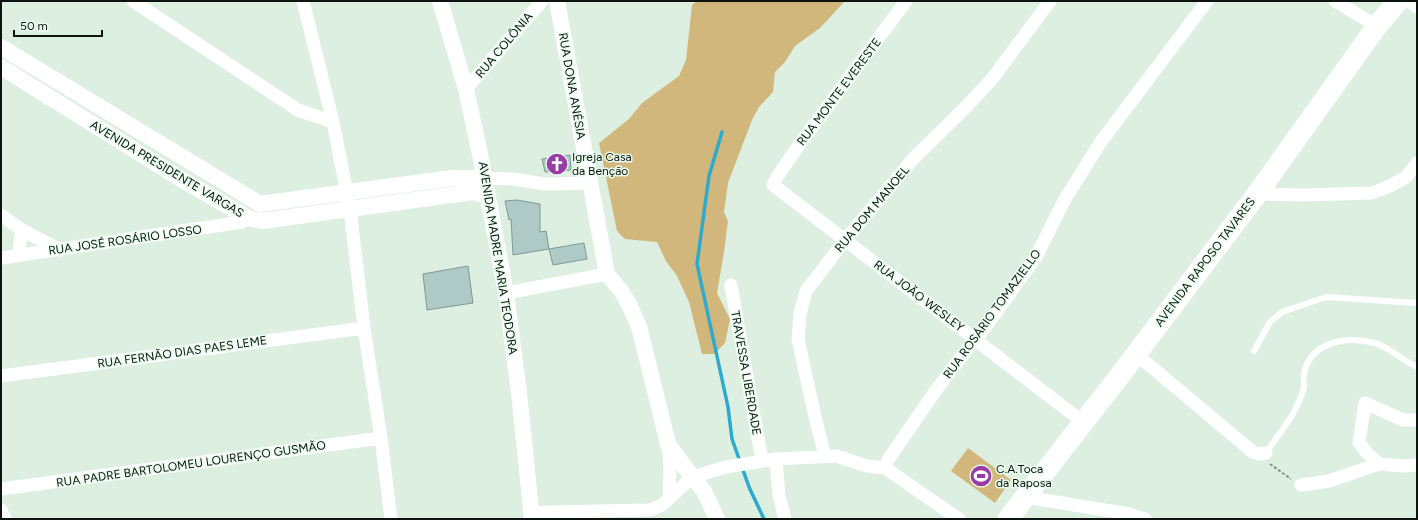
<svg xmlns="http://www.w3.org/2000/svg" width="1418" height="520" viewBox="0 0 1418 520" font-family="Figtree,sans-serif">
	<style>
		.green { fill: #d2b77c }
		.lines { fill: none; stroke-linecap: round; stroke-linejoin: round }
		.stream { stroke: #2daacd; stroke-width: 3.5 }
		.building { fill: #afc9c6; stroke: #809996 }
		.path { stroke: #839187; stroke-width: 2; stroke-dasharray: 3 2; stroke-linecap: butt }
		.service { stroke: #fff; stroke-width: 6 }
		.minor { stroke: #fff; stroke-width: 13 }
		.tertiary { stroke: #fff; stroke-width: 16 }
		.primary { stroke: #fff; stroke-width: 21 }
		.labels { text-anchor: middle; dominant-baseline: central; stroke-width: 3; stroke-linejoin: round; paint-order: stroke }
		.street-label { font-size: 12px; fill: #0d140f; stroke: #e9fdee }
		.poi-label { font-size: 12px; fill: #0d140f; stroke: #e9fdee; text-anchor: start }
	</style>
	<rect width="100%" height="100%" fill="#dcefe1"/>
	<!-- green -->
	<path class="green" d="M697,1H845L820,28L795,46L785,62L775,72L773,92L759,107L752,120L728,183L724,212L728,221L724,252L717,293L730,319L725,343L714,354H702L689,302L677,276L666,261L657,242L625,239L617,231L599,143L629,119L642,103L679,76L686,60L692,5Z
		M968,448L1011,480L995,503L951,471Z"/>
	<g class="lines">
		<!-- stream -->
		<path class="stream" d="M722,132L709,176L697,264L728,407L732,439L749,487L764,519"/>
	</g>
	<!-- building -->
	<path class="building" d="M570,155L571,170L545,172L542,159Z
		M517,200L540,204V232L546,231L549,249L513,255L511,219L509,220L505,201Z
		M584,243L587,259L553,265L549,249Z
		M468,266L473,303L427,310L423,274Z"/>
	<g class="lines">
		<!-- path -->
		<path class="path" d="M1270,464L1291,479"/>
		<!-- service -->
		<path class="service" d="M1254,351L1270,322L1282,312L1326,297L1417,303
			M1266,453C1275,439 1287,425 1295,410C1298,403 1303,394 1304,387C1304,381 1303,374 1305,369C1315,340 1349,336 1375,343C1387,346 1403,361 1417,367"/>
		<!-- minor -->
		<path class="minor" d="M133,1L298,110L333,122
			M303,1L333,122L350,209L364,328L381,438L391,519
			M906,1L799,145L777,177L773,185L1083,422
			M1335,1L1377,26
			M1409,1L1417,7
			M466,89L542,1
			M485,178L513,179L545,184L590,183
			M1257,194L1303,195L1372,193L1390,186L1406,177L1417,163
			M1,215L22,230L60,250
			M18,256L22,230
			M1,258L242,222L248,218
			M731,285L762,461
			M506,293L607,274
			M1136,354L1253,452L1260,454L1266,453
			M1,376L364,328
			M668,444L670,467L669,497
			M825,456L816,421L798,339L800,314L806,291L845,240L914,158L965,108L992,79L1050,1
			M776,459L779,495L785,519
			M1379,464L1366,452L1359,442L1365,403L1403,420H1417
			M885,468L888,460L936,390L975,339L979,336L1036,257L1065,199L1100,143L1207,1
			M1301,485L1329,481L1379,464L1403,466L1417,465
			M1,489L381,438
			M1025,497L1129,514L1145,519
			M1,510L5,519
			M532,514L546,512L650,510L662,505L692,477L726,467L776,459L836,456L867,466L885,468L959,519"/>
		<!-- tertiary -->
		<path class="tertiary" d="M440,1L466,89L480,154L506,293L519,393L532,519
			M557,1L607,274L622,292L631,308L640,330L668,444L692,477L704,491L717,519
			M1,47L260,204L452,178H485
			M1,67L181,179L248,218L262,221L473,192L488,196"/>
		<!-- primary -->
		<path class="primary" d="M1008,519L1121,374L1257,194L1377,26L1398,1"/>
	</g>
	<!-- icons -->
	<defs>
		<g id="church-disc" transform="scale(1.15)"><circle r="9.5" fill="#9a3ca5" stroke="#e9fdee"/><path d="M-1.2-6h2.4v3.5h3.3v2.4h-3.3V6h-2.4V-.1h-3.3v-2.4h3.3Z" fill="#fff"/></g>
		<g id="stadium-disc" transform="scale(1.15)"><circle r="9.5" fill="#9a3ca5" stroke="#e9fdee"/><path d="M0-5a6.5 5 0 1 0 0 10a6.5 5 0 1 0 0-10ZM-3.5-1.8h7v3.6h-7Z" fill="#fff"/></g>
	</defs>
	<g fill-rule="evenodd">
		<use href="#church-disc" x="557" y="164"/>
		<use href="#stadium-disc" x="981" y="476"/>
	</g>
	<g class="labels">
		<!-- street labels -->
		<g class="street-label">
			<text transform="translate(504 45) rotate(-50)">RUA COLÔNIA</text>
			<text transform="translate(572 86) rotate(80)">RUA DONA ANÉSIA</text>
			<text transform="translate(839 92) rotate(-53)">RUA MONTE EVERESTE</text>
			<text transform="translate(167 169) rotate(31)">AVENIDA PRESIDENTE VARGAS</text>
			<text transform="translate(872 209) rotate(-50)">RUA DOM MANOEL</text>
			<text transform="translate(125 240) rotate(-8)">RUA JOSÉ ROSÁRIO LOSSO</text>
			<text transform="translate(498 258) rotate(81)">AVENIDA MADRE MARIA TEODORA</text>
			<text transform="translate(1205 262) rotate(-53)">AVENIDA RAPOSO TAVARES</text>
			<text transform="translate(919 296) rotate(37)">RUA JOÃO WESLEY</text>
			<text transform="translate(992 314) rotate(-54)">RUA ROSÁRIO TOMAZIELLO</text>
			<text transform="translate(182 352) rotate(-8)">RUA FERNÃO DIAS PAES LEME</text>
			<text transform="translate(746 373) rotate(80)">TRAVESSA LIBERDADE</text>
			<text transform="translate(191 464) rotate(-8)">RUA PADRE BARTOLOMEU LOURENÇO GUSMÃO</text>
		</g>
		<!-- poi labels -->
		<g class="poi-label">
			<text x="572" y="157">Igreja Casa<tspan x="572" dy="14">da Benção</tspan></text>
			<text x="996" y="469">C.A.Toca<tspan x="996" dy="14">da Raposa</tspan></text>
		</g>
	</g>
	<!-- border -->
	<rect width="1418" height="520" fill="none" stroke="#0d140f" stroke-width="4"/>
	<!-- scale -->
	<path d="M14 30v6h88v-6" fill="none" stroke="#0d140f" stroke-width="2"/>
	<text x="20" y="30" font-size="12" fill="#0d140f" stroke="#e9fdee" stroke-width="3" paint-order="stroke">50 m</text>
</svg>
